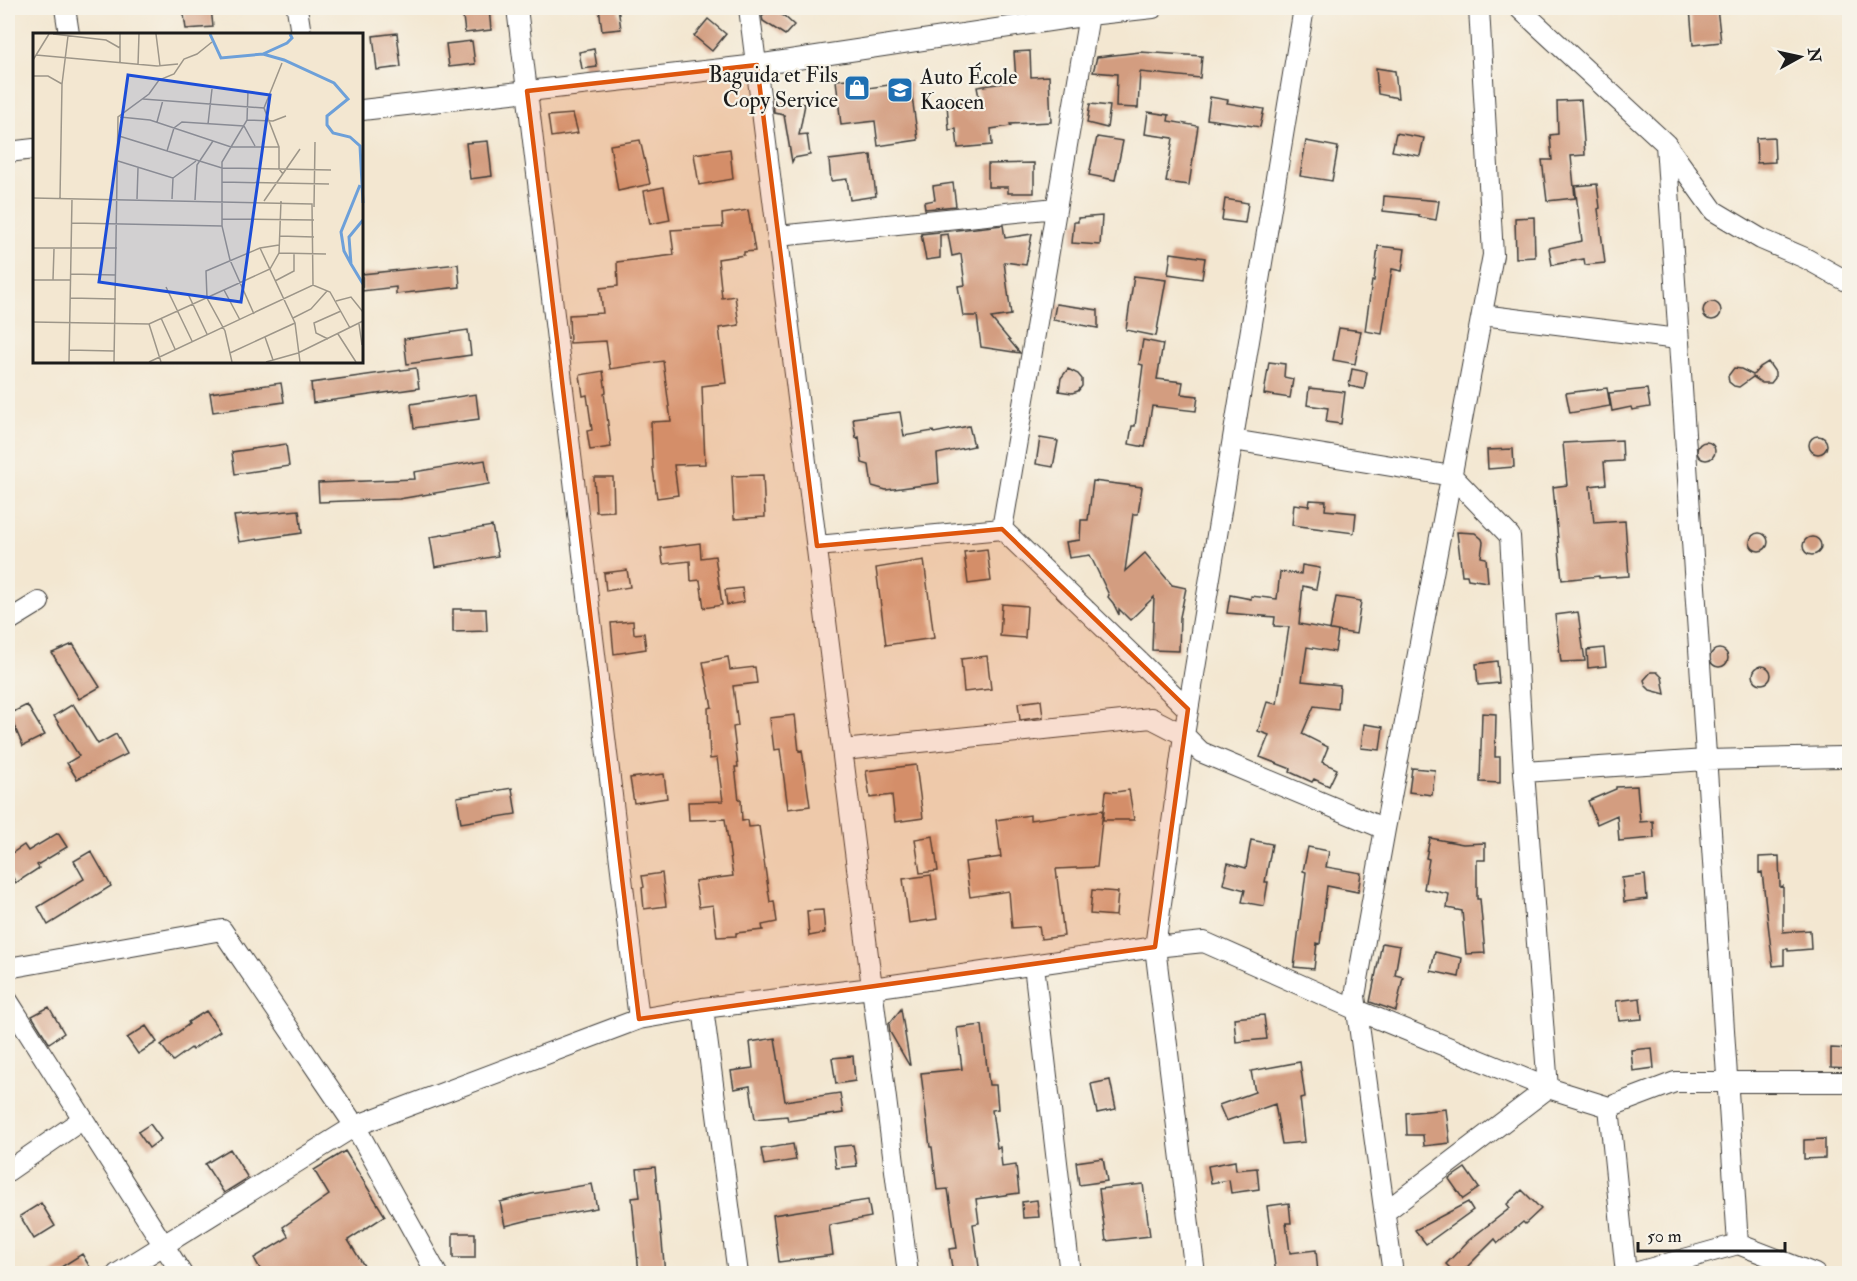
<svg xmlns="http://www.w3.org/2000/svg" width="1857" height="1281" viewBox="0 0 1857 1281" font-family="'IM FELL Double Pica',serif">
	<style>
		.building { fill: #d39d80 }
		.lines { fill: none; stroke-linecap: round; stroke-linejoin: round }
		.minor-casing { stroke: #3c3a37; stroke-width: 22 }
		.minor { stroke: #fff; stroke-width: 20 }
		.marked { fill: #de560d; fill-opacity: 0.2; stroke: #de560d; stroke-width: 4.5; stroke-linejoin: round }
		.labels { text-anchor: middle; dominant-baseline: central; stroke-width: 4.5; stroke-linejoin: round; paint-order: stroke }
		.poi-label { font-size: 22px; fill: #1c1c1c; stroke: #f7f3e8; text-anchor: end }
		.inset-river { fill: none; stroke: #6da0d9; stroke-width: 3 }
		.inset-road { fill: none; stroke: #9d9689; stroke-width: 1.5 }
		.view { fill: #1d4ed8; fill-opacity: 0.15; stroke: #1d4ed8; stroke-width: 3 }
		.inset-edge { fill: none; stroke: #1c1c1c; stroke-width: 3 }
	</style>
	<rect width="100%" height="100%" fill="#f7f3e8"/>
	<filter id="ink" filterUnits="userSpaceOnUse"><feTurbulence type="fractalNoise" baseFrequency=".0167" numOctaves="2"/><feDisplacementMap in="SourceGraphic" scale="12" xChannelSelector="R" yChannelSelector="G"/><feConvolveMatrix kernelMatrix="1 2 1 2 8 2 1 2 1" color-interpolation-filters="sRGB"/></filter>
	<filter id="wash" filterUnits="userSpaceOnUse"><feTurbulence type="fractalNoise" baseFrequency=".008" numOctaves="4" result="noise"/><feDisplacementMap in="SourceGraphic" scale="24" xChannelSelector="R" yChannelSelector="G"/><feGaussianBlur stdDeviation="1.35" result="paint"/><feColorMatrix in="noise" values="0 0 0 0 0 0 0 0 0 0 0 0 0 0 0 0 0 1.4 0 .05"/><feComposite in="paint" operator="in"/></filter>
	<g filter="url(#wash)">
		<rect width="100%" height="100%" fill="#f3e7d1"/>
		<g id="blocks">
			<!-- building -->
			<path class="building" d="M183,8H211L213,27L186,29Z
				M462,8H489L491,30L465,33Z
				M599,8H618L621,29L602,31Z
				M768,8L784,16L794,25L785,35L763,21L762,17Z
				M1690,8H1717L1721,42L1693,45Z
				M708,19L726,34L712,51L694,36Z
				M397,33L401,67L377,70L373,36Z
				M472,41L475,64L449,67L446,44Z
				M594,49L597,67L582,69L579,52Z
				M1030,51L1031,77L1049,76L1051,122L1010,124L1011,126L991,129L992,145L958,148L956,129L949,130L947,104L980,102L977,87L1016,81L1014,52Z
				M1140,52L1202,56L1200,78L1140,72L1138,108L1116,107L1117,74L1093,72L1097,57Z
				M1376,68L1395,71L1398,98L1378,94Z
				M860,78L861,89L910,82L918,140L878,146L875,121L841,125L836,80Z
				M773,97L805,104L799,135L807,134L810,155L794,158L792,162L784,115L774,113Z
				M1210,97L1228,100L1227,103L1264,109L1260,127L1207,119Z
				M1581,100L1585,155L1571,156L1575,198L1547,201L1542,160H1552L1550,135L1558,134L1557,101Z
				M1090,104L1110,106L1107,128L1087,123Z
				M1148,112L1169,115L1168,121L1198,126L1189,185L1166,182L1173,138L1145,134Z
				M573,114L578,133L551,137L548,116Z
				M1396,133L1424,138L1420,156L1392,151Z
				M1097,137L1123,141L1115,180L1089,175Z
				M1774,137L1775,162L1757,163L1756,138Z
				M640,140L650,184L618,191L610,145Z
				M488,141L492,176L470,179L466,143Z
				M1306,141L1338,147L1332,181L1300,176Z
				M730,149L733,179L699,185L694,154Z
				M871,155L876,196L850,200L847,179L831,181L829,160Z
				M1034,163V193H1008V187H988V164Z
				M953,183L956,206L925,209L924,202L935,200L933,186Z
				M1597,184L1600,208L1598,209L1605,263L1585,265L1584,259L1552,265L1549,248L1582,241L1575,186Z
				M664,187L670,220L650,224L644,191Z
				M1384,196L1439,201L1436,220L1419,217V215L1383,211Z
				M1225,199L1248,203L1245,223L1222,220Z
				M748,210L755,251L744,252V255L718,259L722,298L735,296L739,325L719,328L726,383L702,386L705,464L674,465L678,495L657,498L653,469L651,422L671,421L663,361L610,369L606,341L570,343L569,315L603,313L600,288L618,286L617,262L674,255L671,230L723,227L722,214Z
				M1102,216L1100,245L1072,243L1074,222H1078V218Z
				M1534,217L1535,257L1516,258L1515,218Z
				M1003,225L1005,238L1032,234L1026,265L1004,262L1011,315L991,318L1020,353L981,347L977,316H963L958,286L965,285L961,254L952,256L948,234L940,235V258L926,260L921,234Z
				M1378,246L1405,249L1402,271L1392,269L1382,334L1365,331L1372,281H1374Z
				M1171,253L1205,258L1202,279L1168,274Z
				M458,264L460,287L396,294V287L362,291V274Z
				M1134,276L1166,280L1156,336L1126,330Z
				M1703 311a9 9 0 1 1 18 0a9 9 0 1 1-18 0Z
				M1056,304L1098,310V328L1053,320Z
				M1339,328L1361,331L1355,364L1333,360Z
				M468,330L471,355L407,364L404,339Z
				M1143,340L1163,344L1157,379L1183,382L1181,394L1198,396L1196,411L1152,406L1145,447L1129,444L1132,426H1135L1143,365L1139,364Z
				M1269,362L1285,364L1284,377L1293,379L1290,398L1264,394Z
				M1768,362L1775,372V378L1771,383H1762L1753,377L1739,387L1734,386L1729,382L1728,376L1734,368L1741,369L1753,375L1760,367Z
				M416,368L419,388L313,403L311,383Z
				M1068,369L1078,374L1082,379V386L1078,391L1072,393L1059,391L1061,378Z
				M1352,369L1367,372L1364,389L1349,386Z
				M603,371L606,392L604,393L611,447L590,450L587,431L592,430L587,395L583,396L580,375Z
				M281,383L284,402L213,412L210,393Z
				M1309,388L1345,392L1341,424L1326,422L1328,408L1307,405Z
				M1607,388L1610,406L1570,413L1566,393Z
				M1647,389L1650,407L1632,410L1631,407L1612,411L1609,393Z
				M476,394L479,419L414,428L411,404Z
				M900,412L904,436L933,431L934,433L969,426L974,446L937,454L939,483L886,490L872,486L869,465L862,463L859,437L856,438L853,418Z
				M1809 445a9 9 0 1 1 18 0a9 9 0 1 1-18 0Z
				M1040,438L1058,441L1053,467L1036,464Z
				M1622,440L1623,461L1604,462L1606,484L1590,486L1594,523L1625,521L1629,576L1599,578V576L1562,580L1553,487L1567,485L1563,443Z
				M1697 451a9 9 0 1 1 18 0a9 9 0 1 1-18 0Z
				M286,444L289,466L235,474L232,452Z
				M1513,449L1514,467L1488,469L1487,450Z
				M485,460L489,484L399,499L319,502L318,483L415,479L414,472Z
				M763,475L765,517L734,519L732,476Z
				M594,477H613L614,511L596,512Z
				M1093,481L1142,487L1138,514H1133L1125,571L1145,553L1172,585L1186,588L1180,617L1179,651L1152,650L1154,597L1130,620L1119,609V615L1113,603L1108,597L1109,595L1090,555L1069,558L1066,542L1080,540L1081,520H1088Z
				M1310,500L1326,501L1325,510L1356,513L1354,533L1292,525L1294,504L1309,506Z
				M299,510L302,533L239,542L234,516Z
				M492,526L498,556L435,567L430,537Z
				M1457,532L1475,533L1482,539L1483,542L1481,557L1486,558L1488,582L1468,579L1467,575H1462Z
				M1750 542a9 9 0 1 1 18 0a9 9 0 1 1-18 0Z
				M1803 546a9 9 0 1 1 18 0a9 9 0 1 1-18 0Z
				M700,543L701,558L715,556L722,605L704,608L700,580L691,581L690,561L663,564L661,548Z
				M987,549L991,581L968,584L964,552Z
				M924,560L934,638L886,645L876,568Z
				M1302,565L1320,568L1316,589L1303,586L1299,624L1338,631L1335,652L1307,647L1302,681L1340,685L1338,709L1314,706L1302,734L1328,747L1322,762L1337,769L1329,786L1314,779L1312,782L1290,772L1291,769L1260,757L1269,735L1258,731L1267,702L1277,704L1289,627L1274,626L1275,617L1227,613L1230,595L1251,599V596L1277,599L1280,572L1301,574Z
				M627,570L630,587L606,591L604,573Z
				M742,588L744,602L727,605L725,590Z
				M1336,597L1361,601L1356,634L1330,630Z
				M1002,604L1027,606L1025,638L1000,636Z
				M453,609H486L487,631L453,632Z
				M1578,612L1585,661L1561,662L1555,615Z
				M633,621L634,634L644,633L646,649L614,654L611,623Z
				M73,644L100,687L79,699L52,653Z
				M1604,648L1606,666L1588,668L1587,650Z
				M1710 658a9 9 0 1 1 18 0a9 9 0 1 1-18 0Z
				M987,656L991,689L964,692L961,659Z
				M728,657L730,670L755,667L757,683L733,686L738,726L733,727L738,767H735L739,800H741L742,821L748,820L749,827L759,826L770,902L774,901L777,922L762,925L763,930L736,933V936L717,937L713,905L699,907L695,881L733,876L725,819L689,820L688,802L723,801L717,758L710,759L708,708L712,707L703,662Z
				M1497,661L1499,683L1478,685L1476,664Z
				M1753 675a9 9 0 1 1 18 0a9 9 0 1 1-18 0Z
				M1651,672H1657L1662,677L1665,694L1650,690L1646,686L1644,680Z
				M1041,700L1043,717L1020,720L1018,703Z
				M73,704L98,744L116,734L127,754L77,779L67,763L79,756L54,716Z
				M27,705L45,735L23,746L9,714Z
				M1482,713L1496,714L1495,757H1500V783L1480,782Z
				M795,715L799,751L802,750L810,806L788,809L780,749L774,750L770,718Z
				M1364,724L1383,727L1380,750L1361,748Z
				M916,765L923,818L895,822L892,795L870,798L866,771Z
				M1412,768L1435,770L1432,795L1409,792Z
				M664,774L667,798L634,803L630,778Z
				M1637,786L1640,822L1653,821L1654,838L1619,841L1617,815L1597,824L1588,801L1616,789V787Z
				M512,788L516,814L461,823L457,797Z
				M1129,790L1134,820H1103L1106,791L1116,792Z
				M1103,810L1097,867L1056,869L1064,936L1041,939L1039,926L1012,928L1009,891L970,897L965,862L1001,857L996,820L1030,815V820Z
				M58,833L67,847L37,865L39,868L16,883L8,869V856L24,845L28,851Z
				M933,836L938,871L920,873L915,839Z
				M1430,838L1463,844L1485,843V860H1477V899H1480L1485,953L1466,954L1462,911L1447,908L1449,894L1424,889L1429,859L1426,858Z
				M1251,840L1272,844L1265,882H1268L1264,906L1242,902L1245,890L1223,884L1228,863L1246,868Z
				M1308,847L1329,851L1326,867L1361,873L1358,892L1327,886L1320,944L1317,943L1314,969L1294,967L1306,872L1303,871Z
				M91,851L111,886L48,925L38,907L84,879L74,861Z
				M1779,856L1780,887L1783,886V932L1810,930L1811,949L1788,951V949H1784V965L1773,966L1762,872L1759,873V857Z
				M662,873L666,906L644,909L642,888L644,887L642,876Z
				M931,875L937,919L909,923L903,879Z
				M1645,875L1647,899L1624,902L1622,878Z
				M1092,890L1118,892L1116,916L1090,914Z
				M823,910L825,933L809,936L807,911Z
				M1382,943L1400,946L1395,975L1403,977L1396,1011L1370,1002Z
				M1435,952L1462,958L1459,977L1431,971Z
				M1640,998L1642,1019L1619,1021L1616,1001Z
				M49,1007L64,1033L49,1043L32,1016Z
				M901,1009L910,1065H909L890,1032L889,1024Z
				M206,1011L220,1031L192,1050L191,1048L173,1061L161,1045L189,1024L188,1022Z
				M1264,1015L1267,1039L1236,1042L1234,1018Z
				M982,1025L989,1085H996L998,1109L992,1110L997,1148L1000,1147L1002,1167L1016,1165L1019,1193L976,1199L979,1223L973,1224L980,1274H953L949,1249L957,1248L948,1189L937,1190L932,1147H930L921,1073L962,1069L957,1028Z
				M146,1026L157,1042L138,1054L127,1038Z
				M775,1038L785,1101L840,1093L843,1113L788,1121L787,1116L755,1119L750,1086L734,1089L731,1071L753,1068L750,1042Z
				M1652,1048L1654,1068L1633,1071L1631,1050Z
				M1831,1048L1850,1049V1068L1831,1067Z
				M853,1056L855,1081L836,1084L832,1058Z
				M1300,1062L1305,1097L1300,1098L1305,1142L1282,1144L1275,1104L1226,1121L1219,1105L1255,1092L1251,1071Z
				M1110,1080L1116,1109L1097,1113L1091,1084Z
				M1446,1109L1450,1143L1424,1146L1423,1135H1407L1406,1113Z
				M150,1124L161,1139L149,1148L138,1132Z
				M1825,1139V1158L1804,1159V1140Z
				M793,1144L796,1160L764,1165L761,1149Z
				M853,1145L857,1166L836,1168L833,1147Z
				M230,1149L248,1178L224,1193L205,1164Z
				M345,1151L385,1216L348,1240L369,1274H263L254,1258L287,1238L288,1236L283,1227L329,1195L314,1170Z
				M1103,1158L1107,1181L1079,1185L1076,1162Z
				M1235,1161L1236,1170L1257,1168L1259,1189L1231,1193L1229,1180L1211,1183L1208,1166Z
				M655,1167L665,1274H639L632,1198L640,1197L637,1169Z
				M1465,1168L1479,1188L1463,1199L1449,1179Z
				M592,1184L597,1208L529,1220L505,1226L500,1202L531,1194Z
				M1143,1184L1150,1236L1106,1241L1099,1189Z
				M1522,1190L1541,1209L1525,1224L1523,1222L1498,1243L1495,1239L1460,1274H1456L1446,1264L1469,1240L1510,1208L1507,1204Z
				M868,1200L871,1217L829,1225L833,1255L779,1262L773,1215Z
				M1037,1200L1039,1217L1023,1218L1022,1202Z
				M1468,1202L1473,1210L1426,1244L1415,1230Z
				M41,1203L55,1226L34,1239L20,1216Z
				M1289,1203L1291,1223H1286L1290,1253L1316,1250L1318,1274H1276L1267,1206Z
				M453,1233H475V1258H453Z
				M82,1254L94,1274H50Z"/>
		</g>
	</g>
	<g filter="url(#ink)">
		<use href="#blocks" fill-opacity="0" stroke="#3c3a37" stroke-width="1.5"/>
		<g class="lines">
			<!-- minor casing -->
			<g class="minor-casing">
				<path id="minor" d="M65,8L69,34
					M297,8L301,34
					M517,8L639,1019
					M749,8L908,1274
					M1519,8L1666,144L1714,211L1761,239L1805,258L1850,283
					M362,110L757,65L1089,15L1153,8
					M8,152L34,149
					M778,236L1056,208
					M1482,315L1678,339
					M1233,440L1452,476L1510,536L1524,772L1548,1088L1385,1212
					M1002,529L1188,709
					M817,546L1002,529L1089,15
					M8,621L39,602
					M843,750L1151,718L1184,735L1201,752L1385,829
					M1524,772L1706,760L1842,757
					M1034,965L1070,1274
					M8,968L222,930L355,1126L437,1274
					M8,1001L182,1274
					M703,1008L738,1274
					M1609,1107L1675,1082H1850
					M8,1171L83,1119
					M1738,1244L1815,1274
					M117,1274L355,1126L639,1019L703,1008L872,988L1155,947L1204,942L1357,1010L1548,1088L1609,1107L1626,1274
					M1195,1274L1155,947L1184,735L1304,8
					M1393,1274L1355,996L1385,829L1493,255L1479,8
					M1631,1274L1738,1244L1666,144"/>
			</g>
			<!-- minor -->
			<use href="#minor" class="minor"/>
		</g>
	</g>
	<!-- marked area -->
	<path class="marked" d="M757,65L817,546L1002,529L1188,709L1155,947L639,1019L527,91Z"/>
	<!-- icons -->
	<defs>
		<g id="shop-square" transform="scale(1.35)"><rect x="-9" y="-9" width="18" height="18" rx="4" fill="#1f6fb2" stroke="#f7f3e8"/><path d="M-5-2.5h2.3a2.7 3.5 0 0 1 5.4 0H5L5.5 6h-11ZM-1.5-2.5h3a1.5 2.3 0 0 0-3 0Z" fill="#fff"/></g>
		<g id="school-square" transform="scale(1.35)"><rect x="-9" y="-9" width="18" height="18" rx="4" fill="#1f6fb2" stroke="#f7f3e8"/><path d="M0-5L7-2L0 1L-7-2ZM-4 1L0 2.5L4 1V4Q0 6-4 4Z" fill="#fff"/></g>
	</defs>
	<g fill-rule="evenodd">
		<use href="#shop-square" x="857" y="88"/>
		<use href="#school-square" x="900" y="90"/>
	</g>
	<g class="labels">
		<!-- poi labels -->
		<g class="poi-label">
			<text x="838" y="75">Baguida et Fils<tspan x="838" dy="25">Copy Service</tspan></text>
			<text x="920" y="77" text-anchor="start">Auto École<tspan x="920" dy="25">Kaocen</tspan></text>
		</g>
	</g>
	<!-- overview -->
	<g transform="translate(33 33)">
		<rect width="330" height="330" fill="#f3e7d1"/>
		<path class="inset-river" d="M177,1L188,25L230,21L251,27L301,50L315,66L294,83V92L300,100L317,104L327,113L330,170M230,21L254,10L259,5L257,1M330,187L316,204L318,231L330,251M318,231L311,218L308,199L327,152"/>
		<path class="inset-road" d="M20,1L73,7L87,15M87,1V30M123,1L127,33M3,22L124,33L145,31M0,27L16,1M105,32L106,1M0,43H15L29,51L27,165M29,51L35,3M110,66L231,75L246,114V136L250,141M231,75L249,30M87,84L117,87L198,114H246M214,87L215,58M124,89L130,67M175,91L179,56M86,103L189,135L298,137M134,118L141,95L149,89L211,93L222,113M85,128L140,145L139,166M140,145L163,128M189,149L296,151M0,165L279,171L280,252M104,166L105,135M162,167L164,132L180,108M231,168L267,116M281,174L282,109M189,186L281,187M39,190L189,193M246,203L281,204M0,215H84M227,215L262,290L267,329M246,220L293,221M38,241L83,242M0,247H38M20,247L21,216M242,248L261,238V220M133,254L159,308M191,257L207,287M155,261L174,301M37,265L83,266M303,268L318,264L330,279M221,281L197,227L189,193V129L214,87L240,88L253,83M128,285L142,316M260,285L278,276L294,258M0,289L116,291L237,236L246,220L248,168M116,291L128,329M326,291L329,312M305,301L323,329M232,304L240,327M295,306L283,300L281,290L308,278M36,317L81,318M197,320L262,290M36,329L39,166M81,329L85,84L116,61L126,47L141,41L151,26L164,21L179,9M116,329L280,252L297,259L317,295M199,329L192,298L174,265L173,238L227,215L246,212M233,329L265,320L330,288"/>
		<path class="view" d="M95,42L237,62L208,269L66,249Z"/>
		<rect width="330" height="330" class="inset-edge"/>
	</g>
	<!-- margin -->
	<rect width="1857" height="1281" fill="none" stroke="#f7f3e8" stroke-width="30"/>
	<!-- north arrow -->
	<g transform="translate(1800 57) rotate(82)" stroke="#f7f3e8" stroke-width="4.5" paint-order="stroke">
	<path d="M0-4.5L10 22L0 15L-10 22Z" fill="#1c1c1c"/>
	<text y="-9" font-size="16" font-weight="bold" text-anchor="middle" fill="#1c1c1c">N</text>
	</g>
	<!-- scale -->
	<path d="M1638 1242v9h147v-9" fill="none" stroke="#1c1c1c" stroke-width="3"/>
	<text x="1647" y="1242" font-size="18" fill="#1c1c1c" stroke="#f7f3e8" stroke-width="4.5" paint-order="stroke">50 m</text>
</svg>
